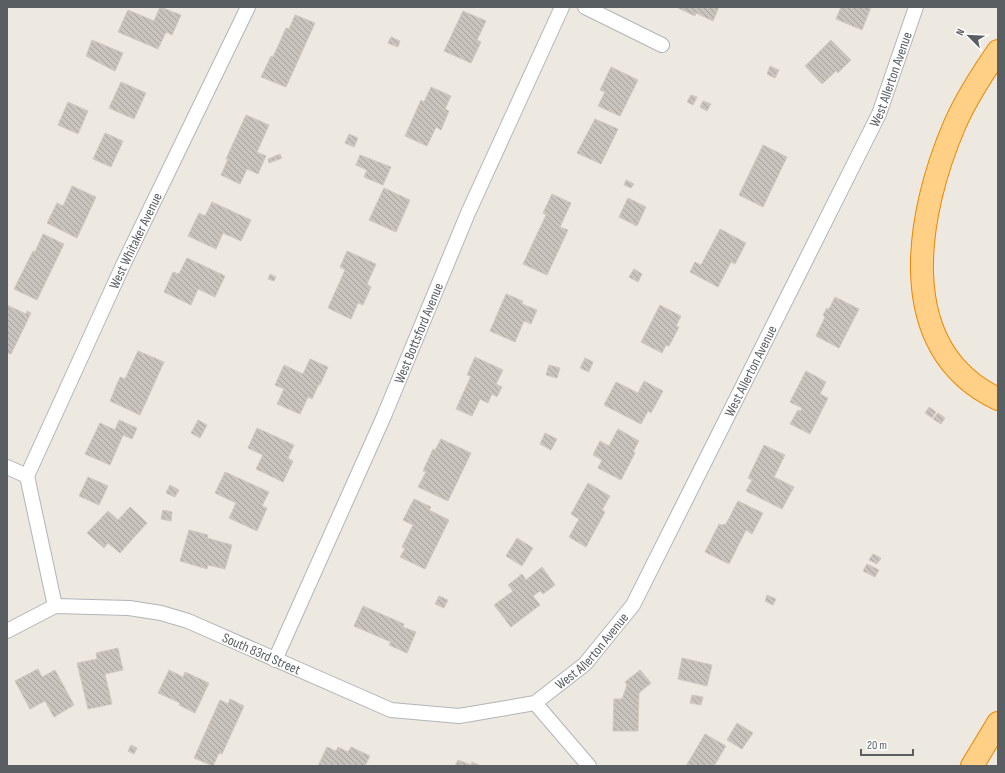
<svg xmlns="http://www.w3.org/2000/svg" width="1005" height="773" viewBox="0 0 1005 773" font-family="'Sofia Sans Condensed',sans-serif">
	<style>
		.building { fill: url(#building-back-hatch); stroke: #d2c9be }
		.lines { fill: none; stroke-linecap: round; stroke-linejoin: round }
		.minor-casing { stroke: #b1b5b9; stroke-width: 16 }
		.motorway-casing { stroke: #ed8500; stroke-width: 24 }
		.minor { stroke: #fff; stroke-width: 14 }
		.motorway { stroke: #ffd085; stroke-width: 22 }
		.labels { text-anchor: middle; dominant-baseline: central; stroke-width: 3; stroke-linejoin: round; paint-order: stroke }
		.street-label { font-size: 14px; fill: #595e62; stroke: #fff }
	</style>
	<defs>
		<pattern id="building-back-hatch" width="6" height="6" patternUnits="userSpaceOnUse"><rect width="6" height="6" fill="#c8c3bd"/><path d="M-1 5l2 2M0 0l6 6M5-1l2 2" fill="none" stroke="#a5a29d"/></pattern>
	</defs>
	<rect width="100%" height="100%" fill="#ede8e0"/>
	<!-- building -->
	<path class="building" d="M160,7L181,15L172,35L166,32L158,49L118,32L128,10L154,21Z
		M679,7H719L713,21L696,13L695,16L678,8Z
		M841,7H871L862,30L836,19Z
		M463,11L486,21L477,40L481,42L471,63L444,51Z
		M295,15L315,23L286,87L261,77L271,56L273,57L286,28L289,29Z
		M391,37L400,41L398,47L388,43Z
		M92,40L123,53L115,71L86,56Z
		M831,40L851,60L838,73L836,71L822,84L805,66Z
		M770,66L779,70L775,78L767,74Z
		M611,67L638,80L620,116L598,106L605,92L600,90Z
		M121,82L146,93L134,119L109,108Z
		M431,87L451,96L445,109L449,111L441,130L436,127L427,146L405,136L421,100L424,102Z
		M691,95L697,97L693,105L687,102Z
		M703,101L711,104L707,111L700,107Z
		M68,102L88,111L78,134L58,125Z
		M246,115L269,125L257,152L266,156L258,174L247,169L240,184L221,175L228,159H226Z
		M595,119L618,129L601,164L577,153Z
		M105,133L123,141L111,167L93,159Z
		M349,134L358,138L354,147L345,143Z
		M763,145L787,157L763,207L739,195Z
		M280,154L282,158L269,163L268,159Z
		M360,155L391,167L383,185L364,177L367,170L356,165Z
		M626,180L634,184L631,188L624,185Z
		M72,186L96,197L77,238L47,223L57,203L63,206Z
		M384,188L410,200L396,232L369,220Z
		M552,194L571,203L560,227L568,230L547,275L523,264L546,215L543,213Z
		M628,198L646,207L637,226L619,217Z
		M212,202L251,220L241,241L223,233L216,249L188,236L199,213L205,216Z
		M720,229L746,243L735,264L731,262L718,287L690,272L695,262L701,265Z
		M43,234L64,244L37,300L14,289L33,251L35,252Z
		M347,251L376,264L367,284L371,287L363,305L358,303L351,319L328,308L345,270L340,267Z
		M187,258L225,276L215,297L198,289L191,305L164,292L173,272L179,274Z
		M634,269L642,274L638,282L629,277Z
		M270,274L276,277L274,281L268,279Z
		M506,294L523,301L522,304L537,310L531,324L524,321L515,342L490,331Z
		M835,297L859,309L839,348L816,336L825,317L823,315L827,308L829,309Z
		M7,305L26,314L27,311L31,313L11,354L7,353Z
		M660,305L681,316L676,326L679,327L669,346L666,345L662,353L641,342Z
		M138,351L164,362L140,415L110,401L120,377L125,379Z
		M475,357L503,370L496,384L502,387L497,397L492,394L488,403L480,399L472,416L456,409L471,376L467,375Z
		M585,358L593,362L589,372L580,368Z
		M310,359L328,367L320,385L319,384L312,399L308,397L300,414L277,404L284,389L275,385L284,365L303,374Z
		M549,365L560,368L557,378L546,375Z
		M806,371L826,382L820,394L828,398L810,434L790,424L798,410L801,411L802,408L790,402Z
		M644,381L663,391L651,413L648,411L641,424L604,405L616,382L638,393Z
		M929,407L936,412L932,418L925,413Z
		M938,413L945,418L941,424L933,419Z
		M119,420L137,428L132,439L123,435L110,465L85,454L100,423L115,430Z
		M198,420L207,425L200,438L191,433Z
		M257,428L294,445L288,458L293,461L283,482L256,469L263,455L248,448Z
		M618,429L639,441L633,452L635,453L621,480L598,468L602,460L593,455L600,441L609,446Z
		M545,433L557,439L551,450L540,444Z
		M441,439L471,453L448,501L418,487L426,472L423,471L433,449L435,450Z
		M764,445L785,455L774,477L794,487L782,509L746,491L752,480L748,478Z
		M225,472L269,492L262,506L267,508L257,531L229,518L236,503L215,493Z
		M88,477L108,486L99,505L79,496Z
		M588,483L610,496L602,510L605,512L586,547L569,537L579,519L571,514Z
		M170,485L179,490L175,497L166,493Z
		M414,499L431,507L429,510L449,520L425,569L400,557L405,549L402,547L413,525L403,520Z
		M738,501L763,513L752,534L746,530L729,564L705,552L719,524L722,525L726,524Z
		M130,507L147,523L120,553L108,543L104,548L87,533L108,511L118,520Z
		M163,510L172,512L171,521L161,519Z
		M189,530L208,535L207,538L232,545L225,569L208,565L207,569L180,561Z
		M517,538L533,548L522,566L506,556Z
		M873,554L881,558L877,564L869,560Z
		M867,564L879,570L875,577L863,571Z
		M542,567L555,585L543,594L540,591L533,596L540,605L511,627L494,605L513,591L508,585L522,574L526,580Z
		M767,595L776,599L773,605L765,601Z
		M439,596L448,600L444,608L435,604Z
		M363,606L404,624L403,627L416,632L407,653L389,645L391,642L354,626Z
		M118,648L123,670L105,674L112,704L88,709L77,663L97,659L96,653Z
		M682,658L712,665L707,686L678,679Z
		M38,669L42,677L55,670L74,705L54,717L45,701L30,709L15,681Z
		M169,670L183,677L185,672L209,683L195,713L179,705L180,703L158,693Z
		M640,670L651,683L639,693L638,731H613L614,699H622L627,685L625,682Z
		M692,695L703,697L701,705L690,703Z
		M230,699L244,706L222,754L219,753L213,766L194,758L220,700L228,704Z
		M737,723L753,733L742,749L727,740Z
		M705,734L726,746L714,766H686Z
		M131,745L137,748L134,754L128,751Z
		M327,747L336,751L338,747L348,752L351,747L370,756L365,766H318Z
		M458,760L471,765L472,762L481,766H455Z"/>
	<g class="lines">
		<!-- minor casing -->
		<g class="minor-casing">
			<g id="minor">
				<path d="M585,7L662,45"/>
				<path d="M7,467L27,476L55,606"/>
				<path id="s1" d="M27,476L124,263L248,7"/>
				<path id="s2" d="M7,631L55,606L129,608L161,613L188,621L391,710L459,716L535,703L585,664L633,605L879,114L916,7"/>
				<path id="s3" d="M275,660L384,416L468,213L562,7"/>
				<path d="M535,703L589,766"/>
			</g>
		</g>
		<!-- motorway casing -->
		<g class="motorway-casing">
			<path id="motorway" d="M998,51C982,74 966,99 955,124C917,212 891,348 998,399
				M972,766L998,723"/>
		</g>
		<!-- minor -->
		<use href="#minor" class="minor"/>
		<!-- motorway -->
		<use href="#motorway" class="motorway"/>
	</g>
	<g class="labels">
		<!-- street labels -->
		<g class="street-label">
			<text stroke="none"><textPath href="#s2" startOffset="1281">West Allerton Avenue</textPath></text>
			<text stroke="none"><textPath href="#s1" startOffset="259">West Whitaker Avenue</textPath></text>
			<text stroke="none"><textPath href="#s3" startOffset="357">West Bottsford Avenue</textPath></text>
			<text stroke="none"><textPath href="#s2" startOffset="957">West Allerton Avenue</textPath></text>
			<text stroke="none"><textPath href="#s2" startOffset="633">West Allerton Avenue</textPath></text>
			<text stroke="none"><textPath href="#s2" startOffset="269">South 83rd Street</textPath></text>
		</g>
	</g>
	<!-- border -->
	<rect width="1005" height="773" fill="none" stroke="#595e62" stroke-width="16"/>
	<!-- north arrow -->
	<g transform="translate(969 36) rotate(294)" stroke="#ffffff" stroke-width="3" paint-order="stroke">
	<path d="M0-3L7 15L0 10L-7 15Z" fill="#595e62"/>
	<text y="-6" font-size="11" font-weight="bold" text-anchor="middle" fill="#595e62">N</text>
	</g>
	<!-- scale -->
	<path d="M861 749v6h52v-6" fill="none" stroke="#595e62" stroke-width="2"/>
	<text x="867" y="749" font-size="12" fill="#595e62" stroke="#ffffff" stroke-width="3" paint-order="stroke">20 m</text>
</svg>
